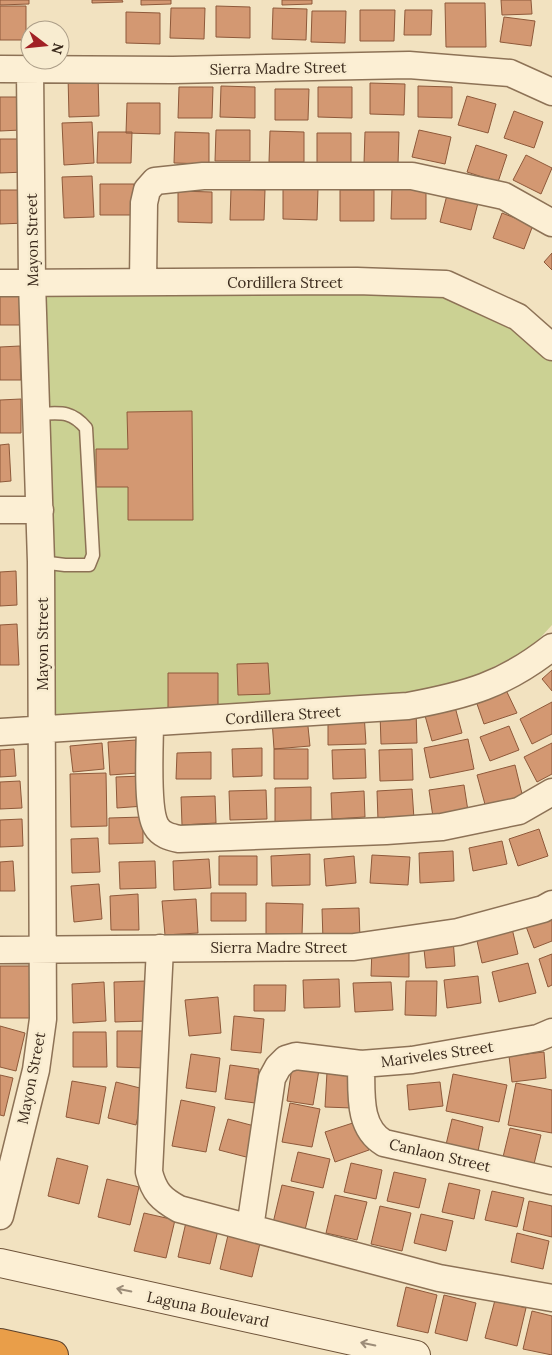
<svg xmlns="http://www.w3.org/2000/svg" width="552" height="1355" viewBox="0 0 552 1355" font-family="Lora,serif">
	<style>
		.green { fill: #cbd193 }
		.building { fill: #d39872; stroke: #8e593a }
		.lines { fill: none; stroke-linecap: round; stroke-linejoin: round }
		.service-casing { stroke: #8d7256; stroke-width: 15 }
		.minor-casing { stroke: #8d7256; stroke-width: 29 }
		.secondary-casing { stroke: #6e5339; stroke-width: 30 }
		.motorway-casing { stroke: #5a402b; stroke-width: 30 }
		.service { stroke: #fcefd4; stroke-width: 12 }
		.minor { stroke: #fcefd4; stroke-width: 26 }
		.secondary { stroke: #fcefd4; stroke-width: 28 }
		.motorway { stroke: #e99e49; stroke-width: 28 }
		.oneway { stroke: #9c8c78 }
		.labels { text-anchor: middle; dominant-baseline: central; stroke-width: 5; stroke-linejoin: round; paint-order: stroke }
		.street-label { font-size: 15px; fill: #3b2a1c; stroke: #f8ecd0 }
	</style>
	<rect width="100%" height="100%" fill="#f2e2c0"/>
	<!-- green -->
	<path class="green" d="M44,289L441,290L514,321L552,357V625L530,649L452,687L387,700L52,719Z"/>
	<!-- building -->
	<path class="building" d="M0,0H29V4L0,5Z
		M92,0H122L123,2L92,3Z
		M141,0H171V4L141,5Z
		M282,0H312V4L282,5Z
		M501,0H531L532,14L502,15Z
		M445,3H485L486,47H446Z
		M0,6H26V40H0Z
		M216,6L250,7V38L216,37Z
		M171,8H205L204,39L170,38Z
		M273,8L307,9L306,40L272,39Z
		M360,10H395L394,41H360Z
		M405,10H432L431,35H404Z
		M312,11H346L345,43L311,42Z
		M126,12L160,13V44L126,43Z
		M504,17L535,21L531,46L500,42Z
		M98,75L99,116L69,117L68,76Z
		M370,83L405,84L404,115L370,114Z
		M221,86L255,87V118L220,117Z
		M418,86L452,87V118L418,117Z
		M179,87H213L212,118H178Z
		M318,87H352V118L318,117Z
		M275,89H309L308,120H275Z
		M467,96L496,104L488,133L458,125Z
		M0,97H20L21,130L0,131Z
		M127,103H160V134L126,133Z
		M514,111L543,122L534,148L504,138Z
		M92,122L94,163L64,165L62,123Z
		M216,130H250V161H215Z
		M419,130L451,137L445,164L412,157Z
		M270,131L304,132V162H269Z
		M98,132H132L131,163H97Z
		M175,132L209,133V164L174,163Z
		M365,132H399L398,164L364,163Z
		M317,133H351V164H317Z
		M0,139H25L26,172L0,173Z
		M476,145L507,155L498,182L467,172Z
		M526,155L552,168L541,194L513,180Z
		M92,176L94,217L64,218L62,177Z
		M100,184H134V215H100Z
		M392,188L426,189V219H391Z
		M231,189L265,190L264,220H230Z
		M283,189H318L317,220L283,219Z
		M0,190H25L26,223L0,224Z
		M340,190H374V221H340Z
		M178,191L212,192V223L178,222Z
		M447,195L478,203L471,230L440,222Z
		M502,213L533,225L524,249L493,238Z
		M552,253V270L544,262Z
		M0,291H21V325H0Z
		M20,346L21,380H0V347Z
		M21,399V433H0V400Z
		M192,411L193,520H128V487H96V449H128L127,412Z
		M9,444L11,481L0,482V445Z
		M16,571L17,605L0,606V572Z
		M17,624L19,665H0V625Z
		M268,663L270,694L238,695L237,664Z
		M552,670V691L542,679Z
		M168,673H218V711H168Z
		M506,690L517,713L484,724L476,701Z
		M552,702V734L532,744L520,719Z
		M454,703L462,733L432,741L424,712Z
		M416,711L417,743L381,744L380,713Z
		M364,713L366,744L328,745V715Z
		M307,717L310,746L274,749L272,720Z
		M509,726L519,750L490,761L480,737Z
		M468,739L474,769L430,778L424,748Z
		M136,740L138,773L110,775L108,742Z
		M102,743L104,769L73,772L70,746Z
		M552,743V774L537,782L524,757Z
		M262,748V776L233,777L232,749Z
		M14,749L16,776L0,777V750Z
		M274,749H308V779H274Z
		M365,749L366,778L333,779L332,750Z
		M412,749L413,780L380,781L379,750Z
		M211,752V779H176L177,753Z
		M515,765L523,798L486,808L477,775Z
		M106,773L107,826L71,827L70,774Z
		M142,776L144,806L117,808L116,777Z
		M20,781L22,808L0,809V782Z
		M464,785L468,811L433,817L429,790Z
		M311,787V821L275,822V788Z
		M412,789L414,819L378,820L377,791Z
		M266,790L267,819L230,820L229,791Z
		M364,791L365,817L332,819L331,793Z
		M215,796L216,823L182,825L181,797Z
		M143,817V843L109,844V818Z
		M22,819L23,846L0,847V820Z
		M539,829L548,856L518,866L509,839Z
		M98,838L100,872L72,873L71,839Z
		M502,841L507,864L473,871L469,848Z
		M453,851L454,881L420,883L419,853Z
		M310,854V885L272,886L271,856Z
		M372,855L410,857L408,885L370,883Z
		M219,856H257V885H219Z
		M354,856L356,883L326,886L324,859Z
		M209,859L211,888L174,890L173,861Z
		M13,861L15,891H0V862Z
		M155,861L156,888L120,889L119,862Z
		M99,884L102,919L74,922L71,886Z
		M211,893H246V921H211Z
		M138,894L139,930H111L110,896Z
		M196,899L198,933L165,935L162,901Z
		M266,903L303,904L302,935L266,934Z
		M359,908L360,939L323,940L322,909Z
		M552,911V941L534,948L524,921Z
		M511,924L518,954L482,963L475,932Z
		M453,938L455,966L426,968L423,940Z
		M372,948H409V977L371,976Z
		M552,954V985L548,987L539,959Z
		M528,963L536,993L499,1002L492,972Z
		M0,966H31L30,1018H0Z
		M478,976L481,1003L447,1008L444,980Z
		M339,979L340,1007L304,1008L303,980Z
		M146,981L148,1021L115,1022L114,982Z
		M406,981H437L436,1016L405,1015Z
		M104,982L106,1021L73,1023L72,984Z
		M391,982L393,1010L355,1012L353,983Z
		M254,985H286L285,1011H254Z
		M218,997L221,1033L189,1036L185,1000Z
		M234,1016L264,1019L261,1053L231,1050Z
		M0,1026L25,1033L16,1071L0,1067Z
		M117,1031H145L144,1068L117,1067Z
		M73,1032H106L107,1067H73Z
		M544,1052L546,1078L512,1082L509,1056Z
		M191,1054L220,1058L216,1092L186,1088Z
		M230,1065L259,1069L255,1103L225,1099Z
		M292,1067L319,1070L313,1105L287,1101Z
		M327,1072L354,1073L352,1108L325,1107Z
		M453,1074L507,1085L499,1122L446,1111Z
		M0,1075L13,1078L4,1116L0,1115Z
		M72,1081L106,1087L99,1124L66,1117Z
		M116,1082L144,1089L136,1125L108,1118Z
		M440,1082L443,1106L409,1110L407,1085Z
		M516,1083L552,1090V1133L508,1125Z
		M181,1100L215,1107L206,1152L172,1146Z
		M290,1103L320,1109L312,1147L282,1142Z
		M228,1119L258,1127L250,1158L219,1150Z
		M452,1119L483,1127L477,1156L445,1149Z
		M359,1121L369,1150L335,1162L325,1132Z
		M510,1128L541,1135L534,1164L503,1157Z
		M298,1152L330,1159L323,1188L291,1181Z
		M57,1158L88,1166L79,1204L48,1196Z
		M351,1163L382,1170L376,1199L344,1192Z
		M394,1172L426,1179L419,1208L387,1201Z
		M107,1179L139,1187L130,1225L98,1217Z
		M449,1183L480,1190L474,1219L442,1212Z
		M282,1185L314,1192L305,1230L273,1223Z
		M492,1191L524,1198L517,1227L485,1220Z
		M335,1195L367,1202L357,1240L326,1233Z
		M529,1201L552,1206V1237L523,1230Z
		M380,1206L411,1213L402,1251L371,1244Z
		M144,1213L175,1220L166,1258L134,1251Z
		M421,1214L453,1221L446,1251L414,1243Z
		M187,1218L219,1226L210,1264L178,1257Z
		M229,1231L261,1239L252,1277L220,1269Z
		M517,1233L549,1241L543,1269L511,1262Z
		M406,1287L437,1295L428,1333L397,1326Z
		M444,1295L476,1303L467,1341L435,1333Z
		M495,1300L526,1308L517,1346L485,1338Z
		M532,1311L552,1316V1355L523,1349Z"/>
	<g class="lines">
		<!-- service casing -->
		<g class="service-casing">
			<path id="service" d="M38,414C60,413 71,410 86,428L93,555L89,565H65L41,562"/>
		</g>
		<!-- minor casing -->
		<g class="minor-casing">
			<path id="minor" d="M0,69L173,70L409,65L510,73L552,92
				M143,282L144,203L147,190L155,181L203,176H412L504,196L552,223
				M0,283L357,281L446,284L518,317L552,347
				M0,510H40
				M150,723C150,745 146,809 156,826C161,835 170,837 179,839L386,831L442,827L519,811L552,792
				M0,732L408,706C467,695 504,685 552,647
				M160,948L149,1172C154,1192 161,1199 179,1209L439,1278L552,1298
				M0,950L354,947L458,932L543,909L552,904
				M361,1064C362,1092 357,1127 384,1143L552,1181
				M0,1216L36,1070L43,1019L41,562L32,282L30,69
				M250,1228L272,1078L278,1067L286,1059L296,1056L361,1064L412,1060L538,1038L552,1032"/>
		</g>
		<!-- secondary casing -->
		<g class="secondary-casing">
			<path id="secondary" d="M0,1263L416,1355"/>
		</g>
		<!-- motorway casing -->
		<g class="motorway-casing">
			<path id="motorway" d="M0,1343L54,1355"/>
		</g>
		<!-- service -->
		<use href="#service" class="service"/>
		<!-- minor -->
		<use href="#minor" class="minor"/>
		<!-- secondary -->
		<use href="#secondary" class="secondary"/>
		<!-- motorway -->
		<use href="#motorway" class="motorway"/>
	</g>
	<!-- one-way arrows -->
	<defs><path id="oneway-shaft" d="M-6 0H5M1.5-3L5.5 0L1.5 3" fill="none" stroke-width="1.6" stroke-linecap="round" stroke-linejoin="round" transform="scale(1.25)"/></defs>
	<g class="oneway">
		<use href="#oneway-shaft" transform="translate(124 1290) rotate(-168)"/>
		<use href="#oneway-shaft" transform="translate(368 1344) rotate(-168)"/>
	</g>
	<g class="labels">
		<!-- street labels -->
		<g class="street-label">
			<text transform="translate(278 68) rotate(-1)">Sierra Madre Street</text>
			<text transform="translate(32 240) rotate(-91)">Mayon Street</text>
			<text x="285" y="282">Cordillera Street</text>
			<text transform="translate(42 644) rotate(-90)">Mayon Street</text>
			<text transform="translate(283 715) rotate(-4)">Cordillera Street</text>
			<text x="279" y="947">Sierra Madre Street</text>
			<text transform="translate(437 1054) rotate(-8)">Mariveles Street</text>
			<text transform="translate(31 1078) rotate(-79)">Mayon Street</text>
			<text transform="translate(440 1155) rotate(13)">Canlaon Street</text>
			<text transform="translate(208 1309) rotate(12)">Laguna Boulevard</text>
		</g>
	</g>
	<!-- north arrow -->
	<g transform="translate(45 45) rotate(106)"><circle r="24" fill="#f8ecd0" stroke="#ac9e88"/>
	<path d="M0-4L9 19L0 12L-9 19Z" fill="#a12125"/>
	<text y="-8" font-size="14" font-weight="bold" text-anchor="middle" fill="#3b2a1c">N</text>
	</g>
</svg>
